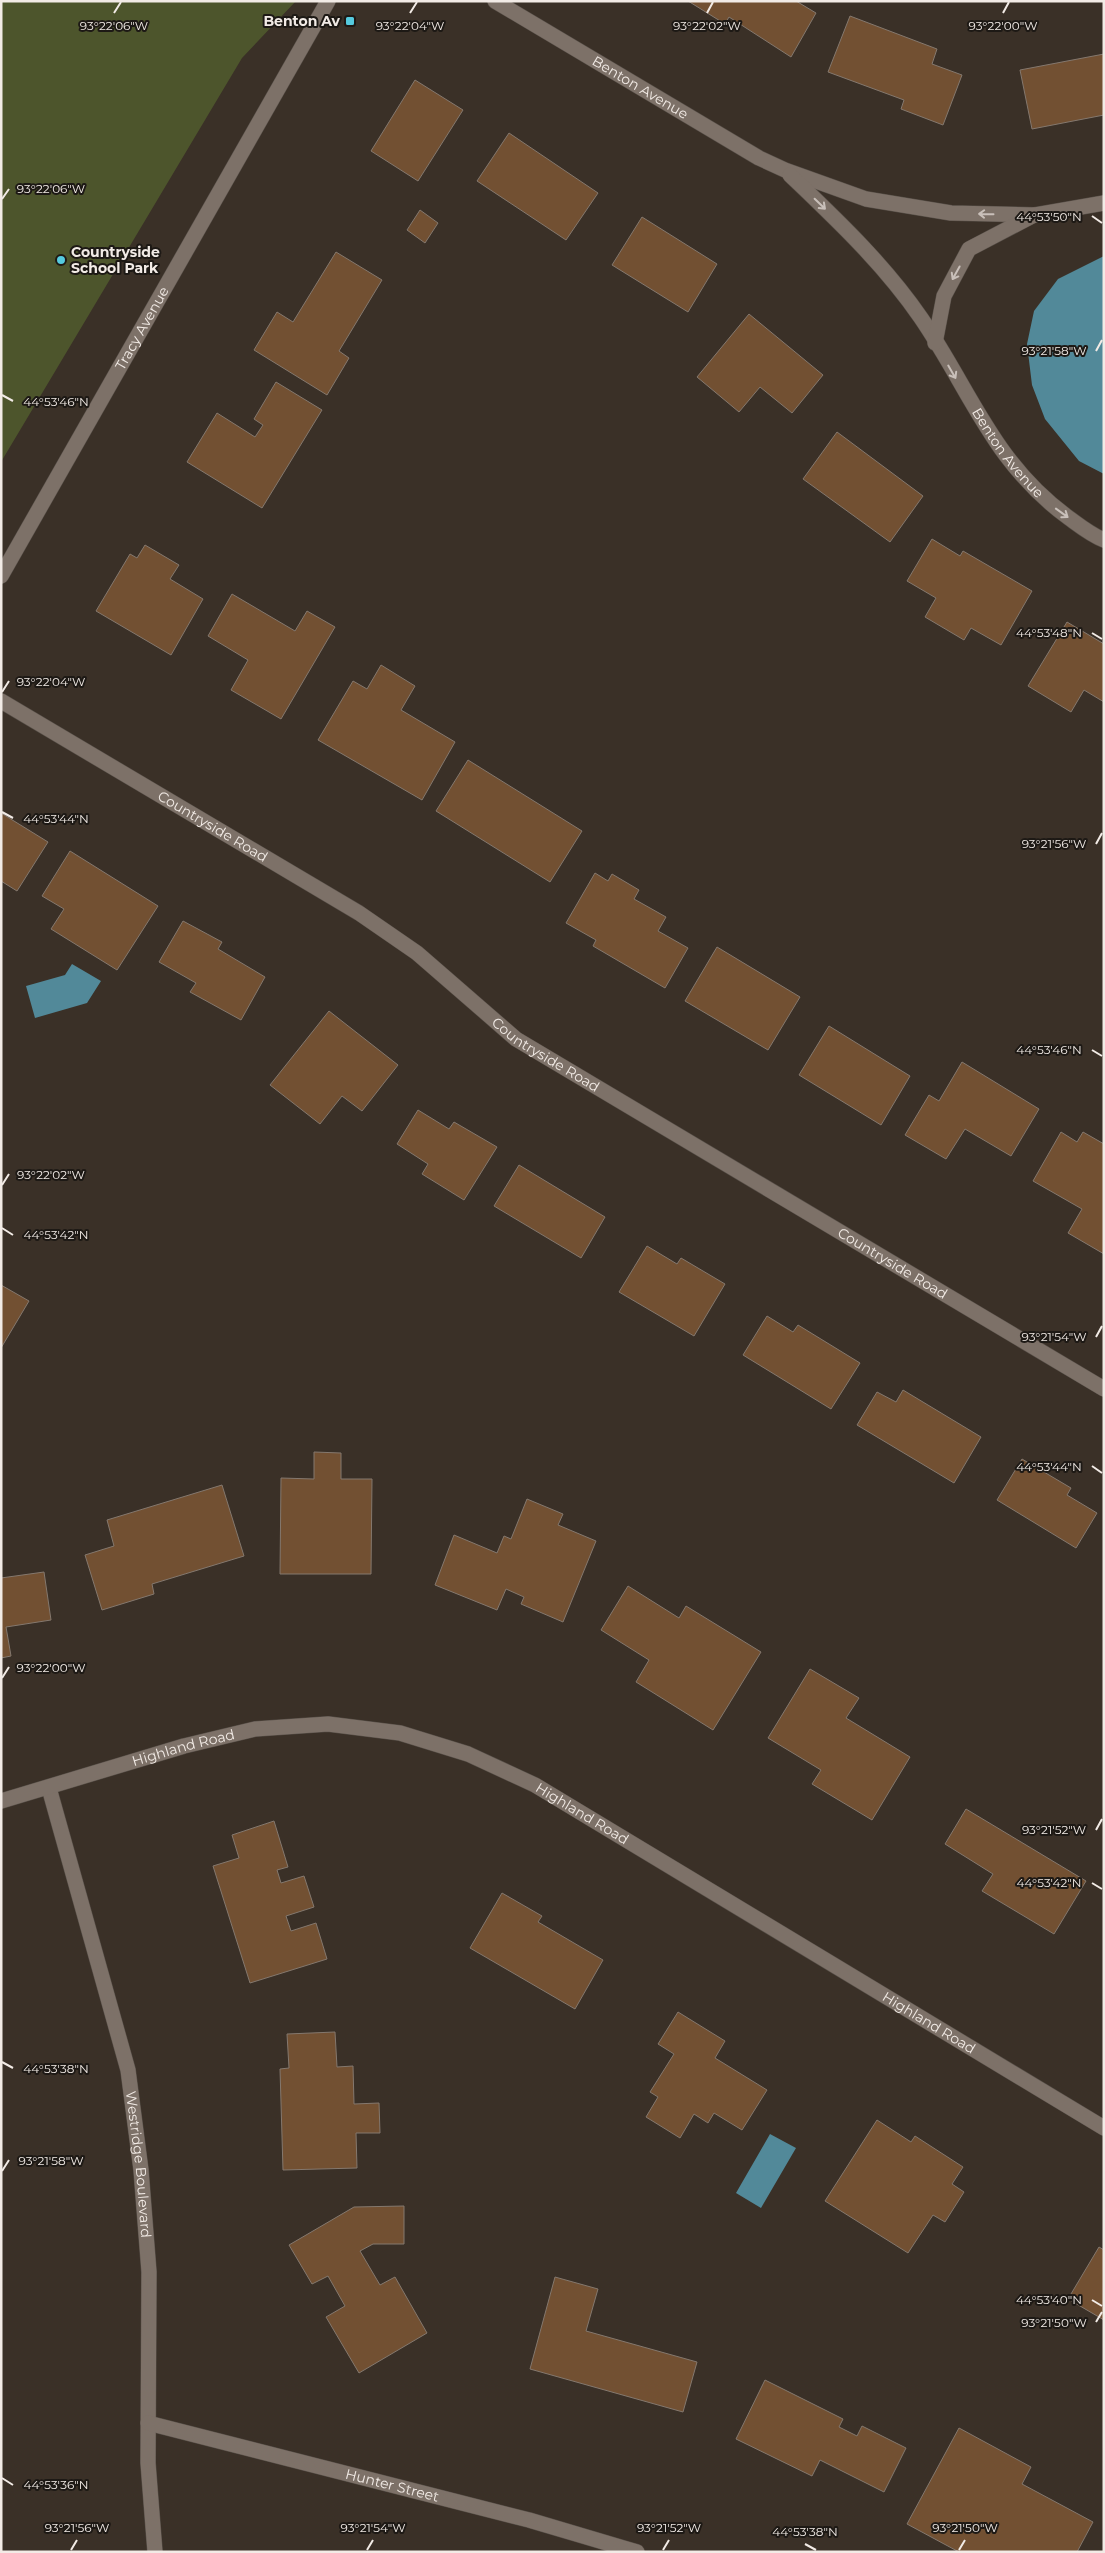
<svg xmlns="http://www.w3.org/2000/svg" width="1105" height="2553" viewBox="0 0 1105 2553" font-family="Montserrat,sans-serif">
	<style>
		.green { fill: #4d552c }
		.water { fill: #528999 }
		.building { fill: #725032; stroke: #84786e }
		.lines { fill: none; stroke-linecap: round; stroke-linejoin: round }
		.street-casing { stroke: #574f48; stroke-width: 16 }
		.secondary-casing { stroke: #574f48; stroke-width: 16 }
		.street { stroke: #7d7168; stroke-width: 15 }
		.secondary { stroke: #7d7168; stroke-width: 15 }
		.oneway { stroke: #c9c0ba }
		.ticks { fill: none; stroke: #f2ebe6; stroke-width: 2 }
		.poi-dot { fill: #55cade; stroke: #1d1915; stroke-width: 2 }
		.labels { text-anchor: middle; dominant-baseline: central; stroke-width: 4; stroke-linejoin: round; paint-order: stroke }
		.poi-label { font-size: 14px; font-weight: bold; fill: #f2ebe6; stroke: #1d1915; text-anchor: end }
		.street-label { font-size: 14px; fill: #f2ebe6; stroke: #1d1915 }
		.ticks-label { font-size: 12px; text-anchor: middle; fill: #f2ebe6; stroke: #1d1915; stroke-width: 4; stroke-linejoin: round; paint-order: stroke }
	</style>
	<rect width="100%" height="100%" fill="#3a3027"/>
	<!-- green -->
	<path class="green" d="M1,1H296L242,58L1,462Z"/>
	<!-- water -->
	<path class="water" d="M1104,256V474L1079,461L1045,419L1032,385L1027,344L1034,311L1058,279Z
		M72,964L101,981L87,1003L35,1018L26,986L65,975Z
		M770,2134L796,2148L761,2208L736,2193Z"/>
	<!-- building -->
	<path class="building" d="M688,1H796L816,13L791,57L729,17L725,24Z
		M850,16L937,49L932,64L962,75L943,125L901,109L904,100L828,72Z
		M1104,54V115L1032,129L1020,70Z
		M415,80L463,110L418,181L371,151Z
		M509,133L598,193L566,240L477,181Z
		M420,210L438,223L425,243L407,230Z
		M642,217L717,264L688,312L612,265Z
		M336,252L382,280L339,351L349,358L327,395L254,350L277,312L293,322Z
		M749,314L823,375L792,413L760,387L739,412L697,377Z
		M276,382L322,410L262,508L187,462L217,413L255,437L263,425L254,419Z
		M837,432L923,496L890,542L803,479Z
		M932,539L960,556L963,551L1032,591L1001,645L971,628L964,640L925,617L936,598L907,581Z
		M145,545L179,565L170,579L203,599L171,655L96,611L130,554L137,558Z
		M232,594L295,631L307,611L335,627L281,719L231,690L248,660L208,636Z
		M1067,622L1104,644V702L1084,690L1071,712L1028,686Z
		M381,665L415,686L401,710L455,742L422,800L318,740L353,681L367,689Z
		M468,760L582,831L550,882L436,811Z
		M1,813L48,842L17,891L1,881Z
		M70,851L158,906L117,970L51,929L64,909L42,896Z
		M595,873L608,881L612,874L639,890L634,899L666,917L658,931L688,948L665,988L593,946L596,940L566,923Z
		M183,921L222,942L218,949L265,977L241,1020L190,992L196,983L159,962Z
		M717,947L800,997L768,1050L685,1001Z
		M329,1011L398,1065L362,1111L342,1096L320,1124L270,1085Z
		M829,1026L910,1076L881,1125L799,1075Z
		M962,1062L1039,1109L1011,1156L965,1129L946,1159L905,1135L929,1095L939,1101Z
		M418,1110L449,1129L454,1122L497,1147L464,1200L422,1174L428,1164L397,1144Z
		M1061,1132L1077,1142L1083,1132L1104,1144V1254L1068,1233L1082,1209L1033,1181Z
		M519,1165L605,1217L581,1258L494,1206Z
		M647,1246L677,1264L681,1258L725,1284L694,1336L619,1292Z
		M1,1285L29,1301L1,1348Z
		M767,1316L793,1332L798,1325L860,1363L831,1409L743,1355Z
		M903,1390L981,1437L954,1483L857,1425L877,1392L896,1402Z
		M314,1452L341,1453V1479H372L371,1574H280L281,1478L314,1479Z
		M1022,1459L1071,1488L1067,1495L1097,1513L1076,1548L997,1500Z
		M222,1485L244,1556L152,1584L154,1594L102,1610L85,1555L114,1546L107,1520Z
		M527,1499L563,1514L558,1525L596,1541L563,1622L521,1604L524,1597L506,1589L497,1610L435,1585L454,1535L497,1553L504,1536L511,1539Z
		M44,1572L51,1620L6,1627L11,1656L1,1658V1578Z
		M628,1586L679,1618L686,1606L761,1652L713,1730L636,1682L649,1660L601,1630Z
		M810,1669L859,1698L846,1718L910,1757L872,1820L812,1784L821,1770L768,1738Z
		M966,1809L1086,1881L1054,1934L982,1891L993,1874L945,1844Z
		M274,1821L288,1867L277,1870L281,1883L304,1876L314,1907L286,1916L291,1931L316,1923L327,1959L250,1983L213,1866L239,1858L232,1835Z
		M502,1893L542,1916L538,1922L603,1960L575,2009L470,1948Z
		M678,2012L725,2041L715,2058L767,2090L742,2130L714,2113L708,2123L694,2114L680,2138L646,2117L658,2097L650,2092L674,2054L658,2044Z
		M335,2032L337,2067L353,2066L354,2104L379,2103L380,2133H356L357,2168L283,2170L280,2069L289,2068L287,2034Z
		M877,2120L911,2142L915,2136L963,2167L952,2184L964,2192L945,2222L933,2215L908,2253L825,2201Z
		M404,2206V2244H373L360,2251L380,2285L395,2277L427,2333L359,2373L326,2317L345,2306L328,2276L312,2284L289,2245L354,2207Z
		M1099,2247L1104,2250V2320L1068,2299Z
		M555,2277L598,2289L586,2331L697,2362L683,2412L530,2369Z
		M765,2380L843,2419L839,2427L857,2436L862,2426L906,2448L884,2492L820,2460L812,2476L736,2439Z
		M959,2428L1031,2467L1022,2484L1093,2522L1077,2552H959L907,2524Z"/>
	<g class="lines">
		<!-- street casing -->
		<g class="street-casing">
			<g id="street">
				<path id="s1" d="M1,701L359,913L417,953L516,1039L1104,1389"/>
				<path id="s2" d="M49,1788L128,2070L141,2170L149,2272L148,2463L155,2552"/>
				<path id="s3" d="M1,1801L184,1746L255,1729L328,1724L400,1733L468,1754L535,1785L1104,2128"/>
				<path id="s4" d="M148,2423L529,2520L637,2552"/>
			</g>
		</g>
		<!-- secondary casing -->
		<g class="secondary-casing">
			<g id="secondary">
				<path id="s5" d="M495,1L759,158L785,170L866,199L951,213L1035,215L1104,203"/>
				<path id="s6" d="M790,175C836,219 884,264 921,318C971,391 993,463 1069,518C1080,526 1091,535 1104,540"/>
				<path d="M935,343L944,296L969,249L1034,215"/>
				<path id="s7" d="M1,576L328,1"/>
			</g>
		</g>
		<!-- street -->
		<use href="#street" class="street"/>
		<!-- secondary -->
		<use href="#secondary" class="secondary"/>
	</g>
	<!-- one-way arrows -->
	<defs><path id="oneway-shaft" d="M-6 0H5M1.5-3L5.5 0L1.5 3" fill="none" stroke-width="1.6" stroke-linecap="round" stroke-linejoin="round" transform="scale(1.25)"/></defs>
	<g class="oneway">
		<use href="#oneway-shaft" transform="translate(820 204) rotate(44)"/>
		<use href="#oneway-shaft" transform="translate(986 214) rotate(-179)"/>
		<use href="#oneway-shaft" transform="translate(956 273) rotate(119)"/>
		<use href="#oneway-shaft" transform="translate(952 372) rotate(60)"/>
		<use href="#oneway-shaft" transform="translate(1062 513) rotate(36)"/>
	</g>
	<!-- ticks -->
	<path class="ticks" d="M114,13L121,2M410,13L417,2M707,13L713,2M1003,13L1009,2M2,199L9,189M1092,216L1102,223M1096,351L1102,340M2,395L13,401M1092,633L1102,639M2,692L9,681M2,812L13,818M1096,844L1102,833M1092,1050L1102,1056M2,1185L9,1174M2,1228L13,1235M1096,1337L1102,1326M1092,1466L1102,1473M2,1678L9,1667M1096,1830L1102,1819M1092,1883L1102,1889M2,2062L13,2068M2,2171L9,2160M1092,2300L1102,2306M1096,2322L1102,2312M2,2478L13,2485M805,2544L816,2550M71,2550L77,2540M367,2550L373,2540M663,2550L669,2540M959,2550L965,2540"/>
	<!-- markers -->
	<g class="poi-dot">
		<rect x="345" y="16" width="10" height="10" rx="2.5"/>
		<circle cx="61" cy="260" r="5"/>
	</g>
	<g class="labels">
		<!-- poi labels -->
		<g class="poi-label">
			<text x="340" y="21">Benton Av</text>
			<text x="71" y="252" text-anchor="start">Countryside<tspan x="71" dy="16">School Park</tspan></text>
		</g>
		<!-- street labels -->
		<g class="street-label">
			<text stroke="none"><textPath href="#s5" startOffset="169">Benton Avenue</textPath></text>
			<text stroke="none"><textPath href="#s7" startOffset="285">Tracy Avenue</textPath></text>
			<text stroke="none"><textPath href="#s6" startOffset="355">Benton Avenue</textPath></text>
			<text stroke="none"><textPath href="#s1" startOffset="246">Countryside Road</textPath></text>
			<text stroke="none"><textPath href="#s1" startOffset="651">Countryside Road</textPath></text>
			<text stroke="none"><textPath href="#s1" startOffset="1056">Countryside Road</textPath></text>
			<text stroke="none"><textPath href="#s3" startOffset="190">Highland Road</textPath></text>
			<text stroke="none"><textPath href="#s3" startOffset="610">Highland Road</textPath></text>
			<text stroke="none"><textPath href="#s3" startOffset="1015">Highland Road</textPath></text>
			<text stroke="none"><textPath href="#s2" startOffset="388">Westridge Boulevard</textPath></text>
			<text stroke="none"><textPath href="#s4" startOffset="252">Hunter Street</textPath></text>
		</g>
	</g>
	<g class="ticks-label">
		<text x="114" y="30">93°22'06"W</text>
		<text x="410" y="30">93°22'04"W</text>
		<text x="707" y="30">93°22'02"W</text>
		<text x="1003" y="30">93°22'00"W</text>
		<text x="51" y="193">93°22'06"W</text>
		<text x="1049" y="221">44°53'50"N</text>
		<text x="1054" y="355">93°21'58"W</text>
		<text x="56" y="406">44°53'46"N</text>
		<text x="1049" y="637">44°53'48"N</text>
		<text x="51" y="686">93°22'04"W</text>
		<text x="56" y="823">44°53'44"N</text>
		<text x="1054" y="848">93°21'56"W</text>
		<text x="1049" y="1054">44°53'46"N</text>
		<text x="51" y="1179">93°22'02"W</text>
		<text x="56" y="1239">44°53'42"N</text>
		<text x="1054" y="1341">93°21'54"W</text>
		<text x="1049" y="1471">44°53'44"N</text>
		<text x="51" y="1672">93°22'00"W</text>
		<text x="1054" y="1834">93°21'52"W</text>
		<text x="1049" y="1887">44°53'42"N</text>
		<text x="56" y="2073">44°53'38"N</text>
		<text x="51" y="2165">93°21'58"W</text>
		<text x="1049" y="2304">44°53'40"N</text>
		<text x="1054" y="2327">93°21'50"W</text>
		<text x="56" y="2489">44°53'36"N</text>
		<text x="77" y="2532">93°21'56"W</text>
		<text x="373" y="2532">93°21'54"W</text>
		<text x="669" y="2532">93°21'52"W</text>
		<text x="965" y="2532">93°21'50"W</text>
		<text x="805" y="2536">44°53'38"N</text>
	</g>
	<!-- border -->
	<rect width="1105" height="2553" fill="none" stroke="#f2ebe6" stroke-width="5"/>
</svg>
